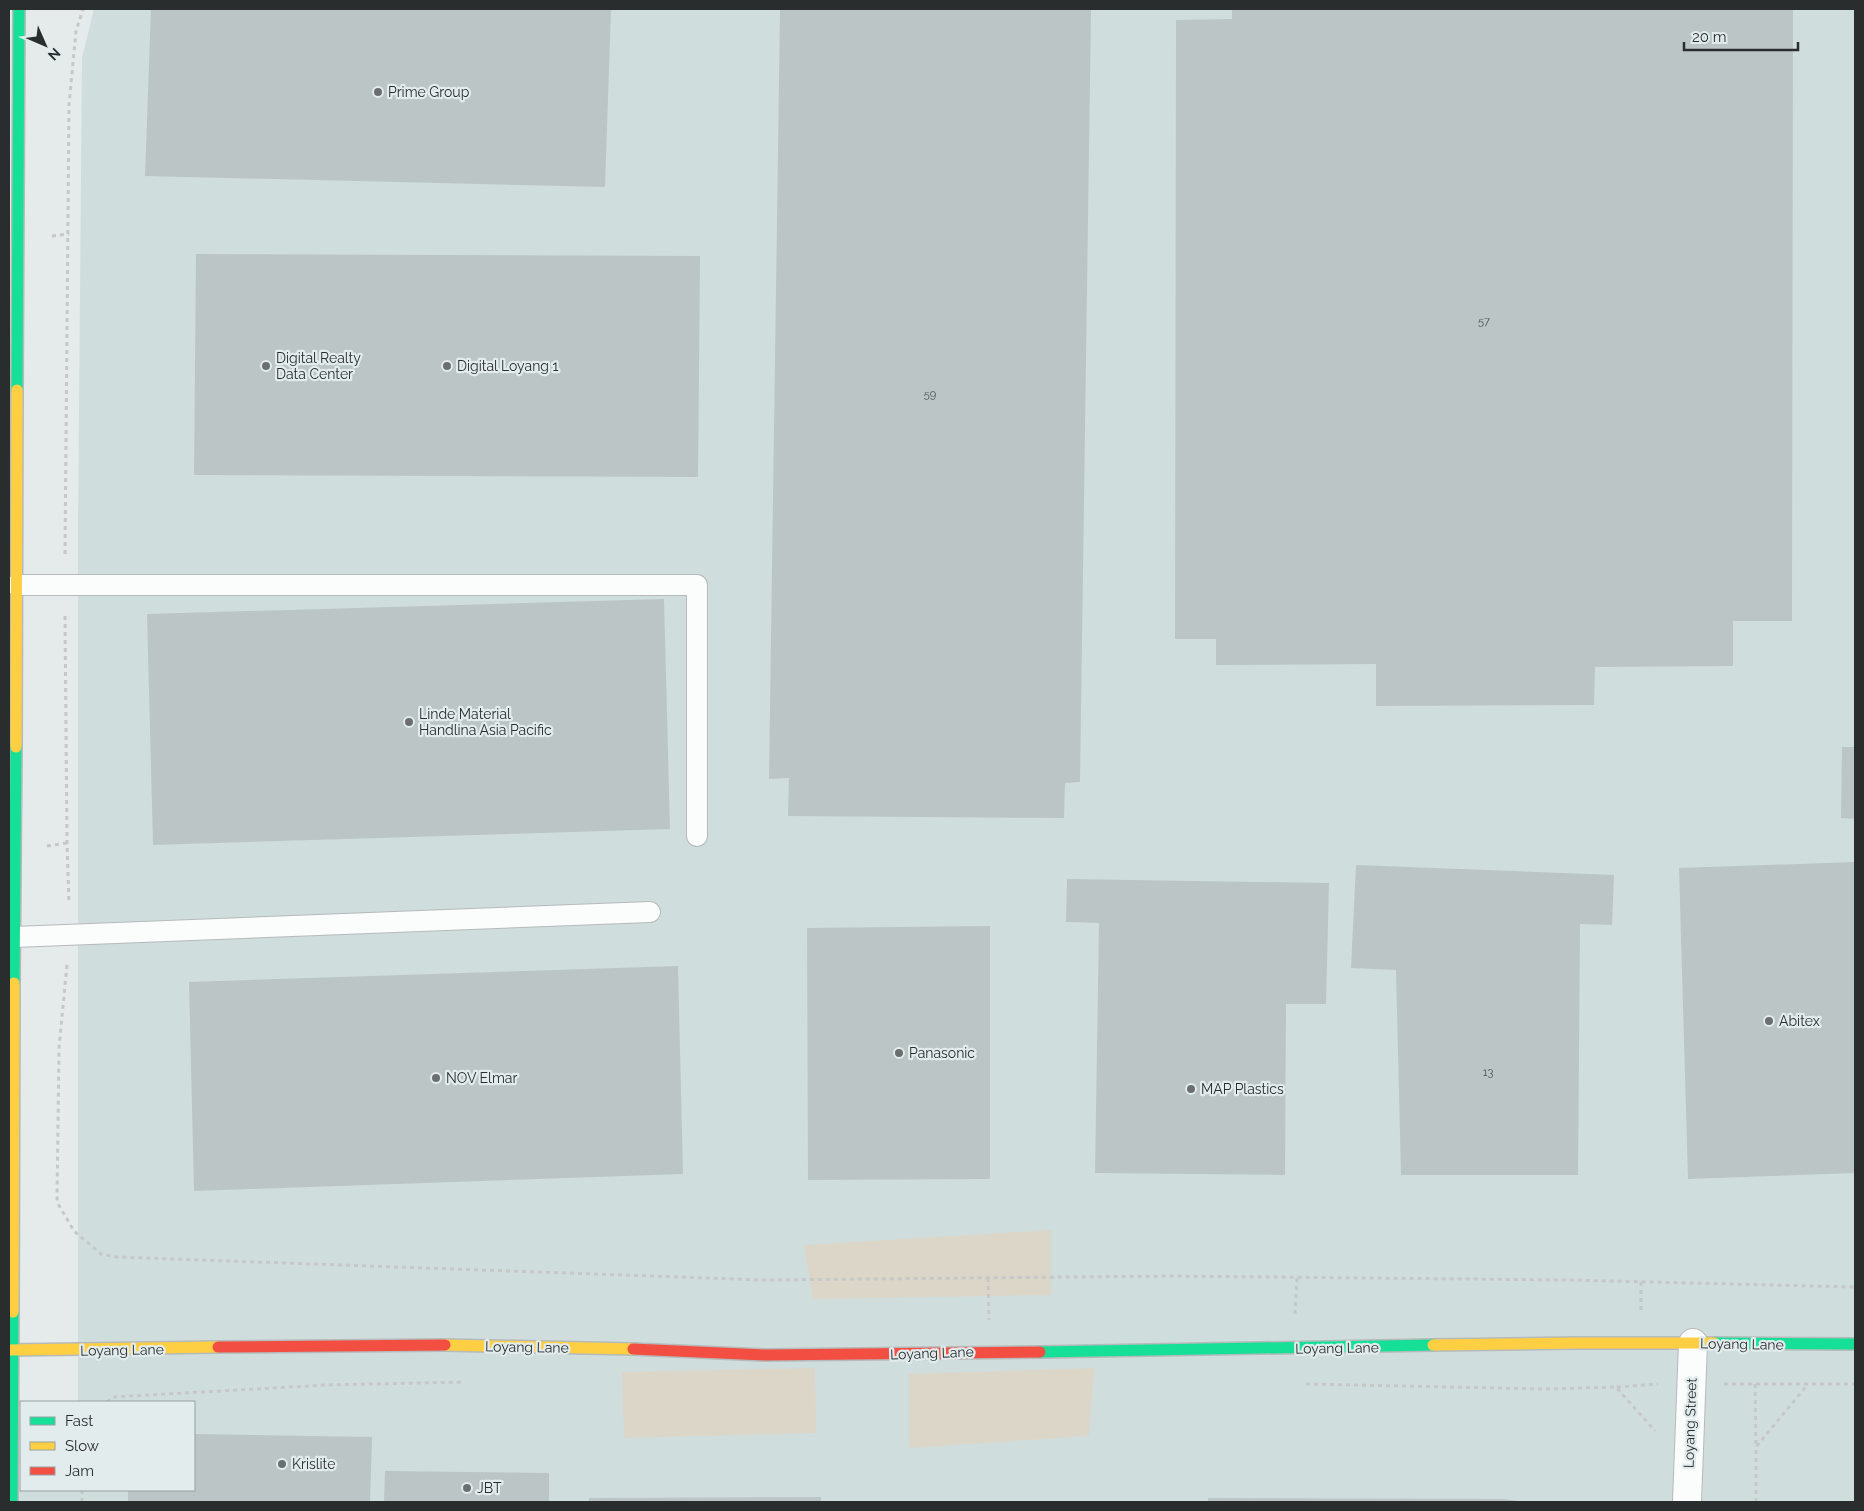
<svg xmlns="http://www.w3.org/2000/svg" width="1864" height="1511" viewBox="0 0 1864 1511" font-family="Raleway,sans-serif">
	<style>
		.built { fill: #d0dddd }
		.grass { fill: #dcd6c9 }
		.building { fill: #bbc5c6 }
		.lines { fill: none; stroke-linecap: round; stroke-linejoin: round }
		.lane-casing { stroke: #b6baba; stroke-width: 22 }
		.street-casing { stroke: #b6baba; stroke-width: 30 }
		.fast-casing { stroke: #b6baba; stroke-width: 14 }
		.slow-casing { stroke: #b6baba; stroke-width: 14 }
		.jam-casing { stroke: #b6baba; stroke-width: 14 }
		.path { stroke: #c6c8c8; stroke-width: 3; stroke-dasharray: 4 4; stroke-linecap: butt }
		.lane { stroke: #fbfcfc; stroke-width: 20 }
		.street { stroke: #fbfcfc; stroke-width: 28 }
		.fast { stroke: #16e098; stroke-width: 11 }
		.slow { stroke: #ffcf43; stroke-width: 11 }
		.jam { stroke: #f24e42; stroke-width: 11 }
		.poi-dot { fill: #6b6f70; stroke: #e2eced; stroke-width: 2 }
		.labels { text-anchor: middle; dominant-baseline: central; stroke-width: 4.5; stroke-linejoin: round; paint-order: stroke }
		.number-label { font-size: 11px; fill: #4e5354 }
		.poi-label { font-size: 14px; fill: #2a2d2e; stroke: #e2eced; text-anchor: start }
		.street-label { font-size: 14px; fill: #2a2d2e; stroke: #e2eced }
	</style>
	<rect width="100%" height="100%" fill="#e5eaea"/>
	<!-- built -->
	<path class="built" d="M94,9H1855V1502H9L21,1490H194V1402H78V533L82,58Z"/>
	<!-- grass -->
	<path class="grass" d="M1051,1230V1295L813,1299L804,1245Z
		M815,1368L816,1433L624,1438L622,1372Z
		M1094,1368L1089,1436L909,1448V1374Z"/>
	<!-- building -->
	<path class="building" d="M151,9H611L605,187L145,176Z
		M780,9H1091L1080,782L1065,783L1064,818L788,816L789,778L769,779Z
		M1232,9H1793L1792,621H1733V666L1595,667L1594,705L1376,706V664L1216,665V639H1175L1176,20L1232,19Z
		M196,254L700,256L698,477L194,475Z
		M664,599L670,829L153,845L147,614Z
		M1842,747H1855V819L1841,818Z
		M1855,862V1173L1688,1179L1679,868Z
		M1356,865L1614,875L1612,925L1580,924L1578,1175H1401L1396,970L1351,968Z
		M1067,879L1329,883L1326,1004H1286L1285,1175L1095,1173L1099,923L1066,922Z
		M990,926V1179L808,1180L807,928Z
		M678,966L683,1174L194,1191L189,982Z
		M194,1434L372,1437L370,1502H128V1490H194Z
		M385,1471L549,1473V1502H384Z
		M821,1497V1502H589V1498Z
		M1208,1498L1503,1499L1519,1501L1208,1502Z"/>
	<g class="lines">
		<!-- lane casing -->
		<g class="lane-casing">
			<path id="lane" d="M16,585H697V836
				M14,937L650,912"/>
		</g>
		<!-- street casing -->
		<g class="street-casing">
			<path id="street" d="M1687,1502L1693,1343"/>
		</g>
		<!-- fast casing -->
		<g class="fast-casing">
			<path id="fast" d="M17,390L19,9
				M14,983L16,747
				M1714,1343L1855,1344
				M1040,1352L1433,1345
				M12,1502L13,1312"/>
		</g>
		<!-- slow casing -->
		<g class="slow-casing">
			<path id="slow" d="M16,747L17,390
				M13,1312L14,983
				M445,1345L633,1349
				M1433,1345L1577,1343H1714
				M9,1350L218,1347"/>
		</g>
		<!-- jam casing -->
		<g class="jam-casing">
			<path id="jam" d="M218,1347L445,1345
				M633,1349L765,1355L1040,1352"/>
		</g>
		<!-- path -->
		<path class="path" d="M52,236L69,234
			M65,554L69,105L76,31L83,9
			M65,616L67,843L69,904
			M47,846L67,843
			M67,965L59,1048L57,1202L74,1231L101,1254L116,1257L763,1280L1172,1276L1567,1280L1855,1287
			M988,1278L989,1320
			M1641,1310V1282
			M1295,1314L1297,1277
			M1306,1384L1546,1389L1616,1387L1655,1431
			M1724,1384H1855
			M1755,1384L1756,1447
			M1617,1387L1658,1384
			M107,1402L113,1397L326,1385L464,1382
			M82,1502V1490
			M1756,1502V1447L1808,1384"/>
		<!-- lane -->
		<use href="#lane" class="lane"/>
		<!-- street -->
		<use href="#street" class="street"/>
		<!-- fast -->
		<use href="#fast" class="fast"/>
		<!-- slow -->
		<use href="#slow" class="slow"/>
		<!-- jam -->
		<use href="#jam" class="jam"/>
	</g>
	<!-- markers -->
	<g class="poi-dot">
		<circle cx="378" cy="92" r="5"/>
		<circle cx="266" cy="366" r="5"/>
		<circle cx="447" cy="366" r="5"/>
		<circle cx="409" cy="722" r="5"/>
		<circle cx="1769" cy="1021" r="5"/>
		<circle cx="899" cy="1053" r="5"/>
		<circle cx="436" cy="1078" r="5"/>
		<circle cx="1191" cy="1089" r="5"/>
		<circle cx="282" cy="1464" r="5"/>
		<circle cx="467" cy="1488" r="5"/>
	</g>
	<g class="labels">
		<!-- number labels -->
		<g class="number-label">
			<text x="1484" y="321">57</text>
			<text x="930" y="394">59</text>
			<text x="1488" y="1072">13</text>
		</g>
		<!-- poi labels -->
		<g class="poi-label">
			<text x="388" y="92">Prime Group</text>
			<text x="276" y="358">Digital Realty<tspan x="276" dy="16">Data Center</tspan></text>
			<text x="457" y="366">Digital Loyang 1</text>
			<text x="419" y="714">Linde Material<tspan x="419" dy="16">Handlina Asia Pacific</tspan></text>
			<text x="1779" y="1021">Abitex</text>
			<text x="909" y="1053">Panasonic</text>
			<text x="446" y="1078">NOV Elmar</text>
			<text x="1201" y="1089">MAP Plastics</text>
			<text x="292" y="1464">Krislite</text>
			<text x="477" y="1488">JBT</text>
		</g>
		<!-- street labels -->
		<g class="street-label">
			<text transform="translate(1742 1344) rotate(1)">Loyang Lane</text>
			<text transform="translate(527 1347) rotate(1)">Loyang Lane</text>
			<text transform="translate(1337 1348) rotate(-1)">Loyang Lane</text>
			<text transform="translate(122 1350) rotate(-1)">Loyang Lane</text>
			<text transform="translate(932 1353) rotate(-2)">Loyang Lane</text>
			<text transform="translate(1690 1423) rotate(-88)">Loyang Street</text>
		</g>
	</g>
	<!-- border -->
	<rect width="1864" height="1511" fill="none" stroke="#2a2d2e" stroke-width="20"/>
	<!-- legend -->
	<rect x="20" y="1401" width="175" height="90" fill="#e2eced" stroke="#98a0a1"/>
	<rect x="30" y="1417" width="25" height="8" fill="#16e098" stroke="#98a0a1"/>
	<text x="65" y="1426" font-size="15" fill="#2a2d2e">Fast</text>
	<rect x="30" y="1442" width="25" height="8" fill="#ffcf43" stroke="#98a0a1"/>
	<text x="65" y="1451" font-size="15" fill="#2a2d2e">Slow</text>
	<rect x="30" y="1467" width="25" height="8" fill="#f24e42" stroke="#98a0a1"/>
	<text x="65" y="1476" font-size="15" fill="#2a2d2e">Jam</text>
	<!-- north arrow -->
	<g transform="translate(45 45) rotate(135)" stroke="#e2eced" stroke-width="4" paint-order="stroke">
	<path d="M0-4L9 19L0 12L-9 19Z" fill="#2a2d2e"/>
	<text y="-8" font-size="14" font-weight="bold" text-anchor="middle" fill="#2a2d2e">N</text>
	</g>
	<!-- scale -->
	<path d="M1684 42v8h114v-8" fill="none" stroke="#2a2d2e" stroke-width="2.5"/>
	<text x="1692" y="42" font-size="15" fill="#2a2d2e" stroke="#e2eced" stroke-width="4" paint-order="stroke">20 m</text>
</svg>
